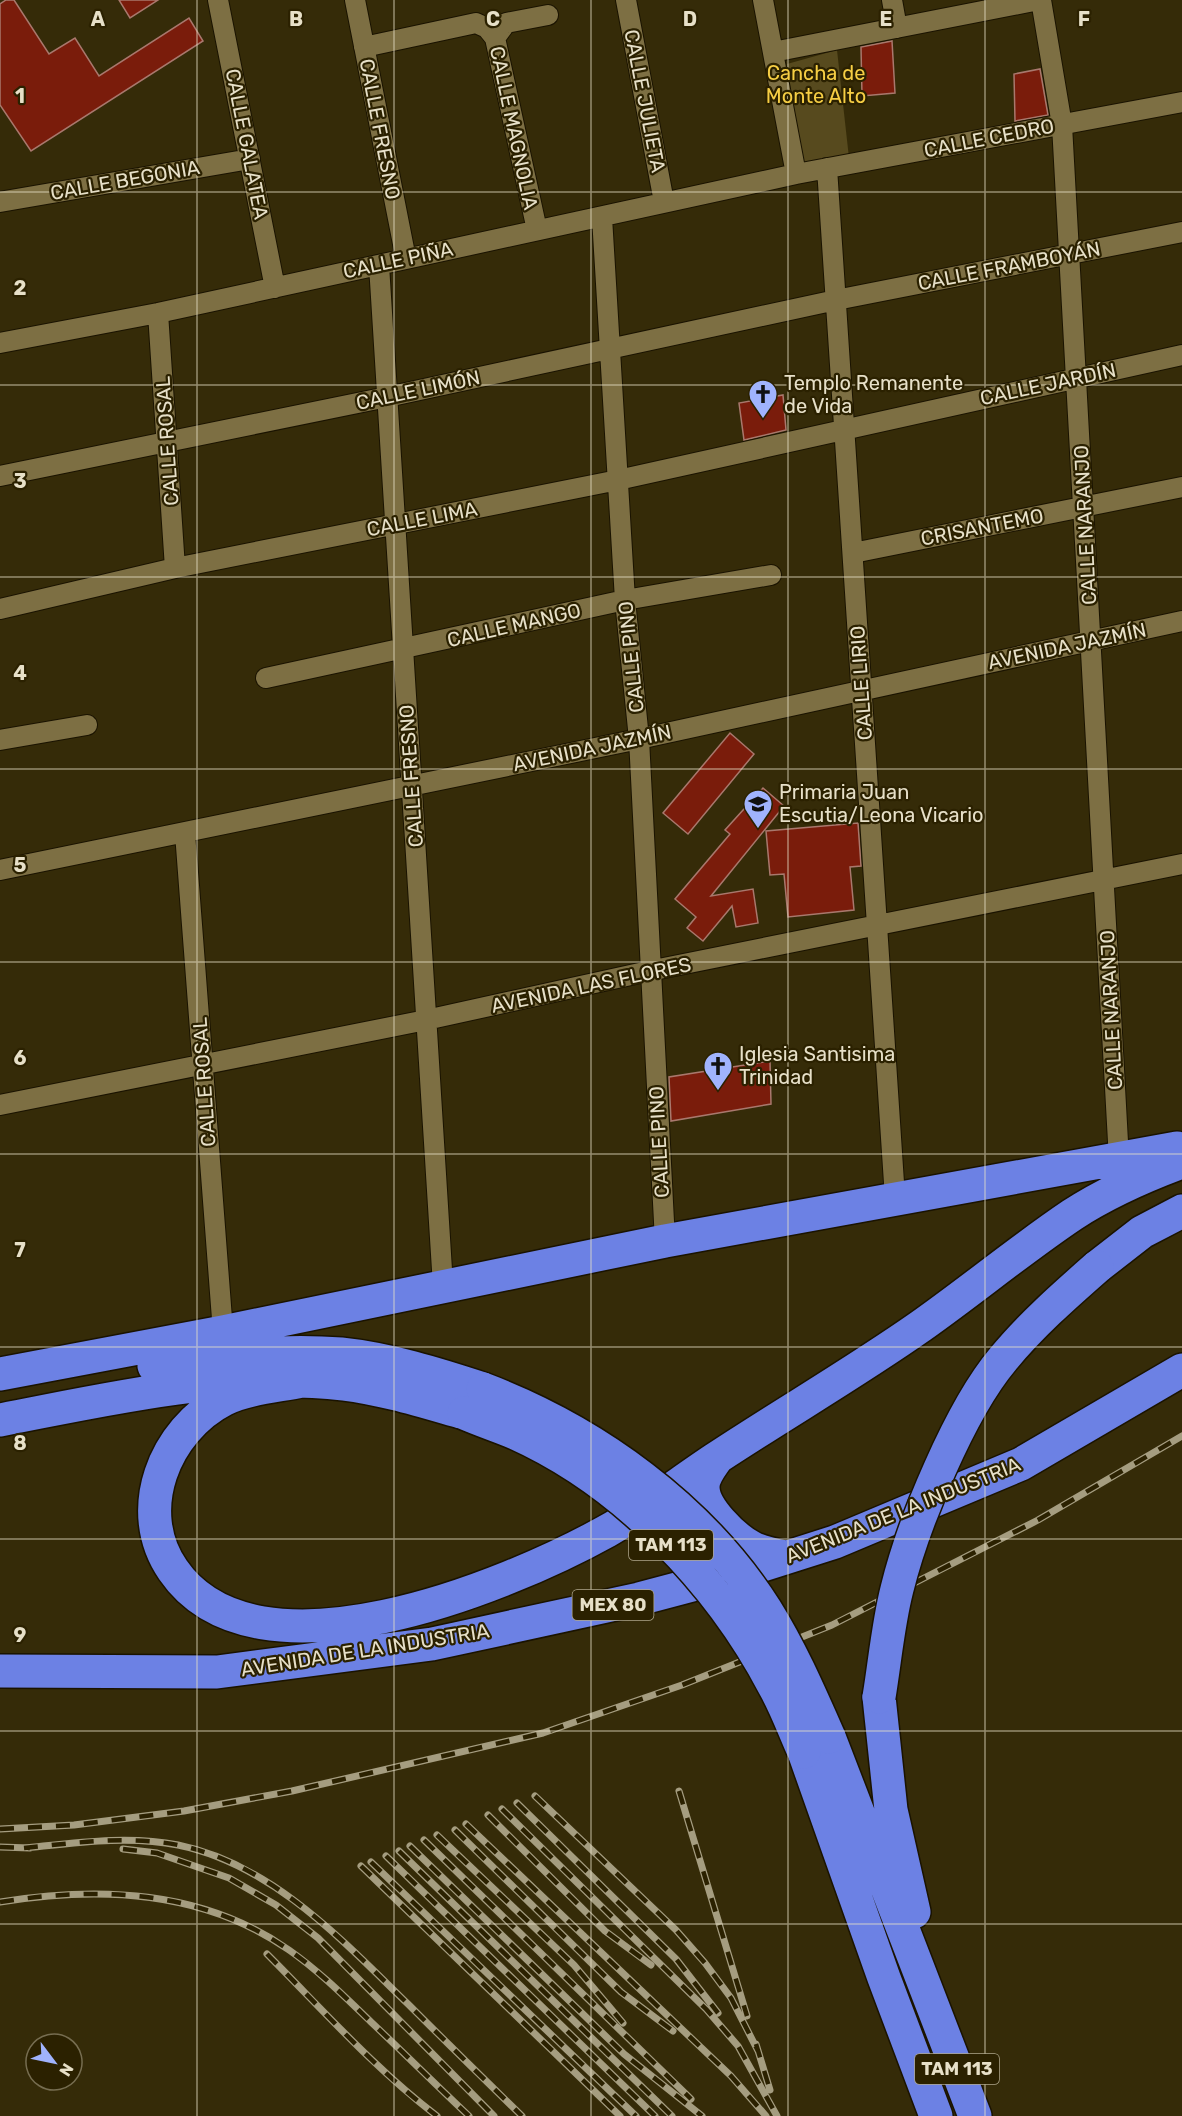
<svg xmlns="http://www.w3.org/2000/svg" width="1182" height="2116" viewBox="0 0 1182 2116" font-family="Rubik,sans-serif">
	<style>
		.green { fill: #574a1e }
		.building { fill: #7a1c0b; stroke: #a9786d; stroke-width: 1.5 }
		.lines { fill: none; stroke-linecap: round; stroke-linejoin: round }
		.street-casing { stroke: #1a1300; stroke-width: 22 }
		.highway-casing { stroke: #1a1300; stroke-width: 36 }
		.street { stroke: #7d6f43; stroke-width: 20 }
		.highway { stroke: #6c81e4; stroke-width: 33 }
		.rail-casing { stroke: #a59d80; stroke-width: 7 }
		.rail { stroke: #2b2100; stroke-width: 4.5; stroke-dasharray: 14; stroke-linecap: butt }
		.highway-bridge-casing { stroke: #1a1300; stroke-width: 36; stroke-linecap: butt }
		.highway-bridge { stroke: #6c81e4; stroke-width: 33 }
		.grid { fill: none; stroke: #e7e0c8; stroke-width: 1.5; stroke-opacity: 0.55 }
		.labels { text-anchor: middle; dominant-baseline: central; stroke-width: 4.5; stroke-linejoin: round; paint-order: stroke }
		.shield { fill: #2b2100; stroke: #afa78c; stroke-width: 1.5 }
		.shield-label { font-size: 18px; font-weight: bold; fill: #e7e0c8 }
		.park-label { font-size: 20px; fill: #f6ce44; stroke: #2b2100 }
		.street-label { font-size: 20px; fill: #e7e0c8; stroke: #2b2100 }
		.poi-label { font-size: 20px; fill: #e7e0c8; stroke: #2b2100; text-anchor: start }
		.grid-label { font-size: 20px; text-anchor: middle; font-weight: bold; fill: #e7e0c8; stroke: #2b2100; stroke-width: 4.5; stroke-linejoin: round; paint-order: stroke }
	</style>
	<rect width="100%" height="100%" fill="#352b08"/>
	<!-- green -->
	<path class="green" d="M837,50L849,158L801,163L787,64Z"/>
	<!-- building -->
	<path class="building" d="M6,0H14L49,54L75,38L99,76L189,18L203,41L31,151L0,105V4Z
		M119,0H158L130,18Z
		M892,41L895,93L862,96L861,47Z
		M1040,69L1048,115L1015,121L1014,74Z
		M783,395L786,430L744,440L739,403Z
		M730,733L754,754L688,834L663,813Z
		M763,788L784,806L711,896L753,889L758,923L736,927L732,906L703,941L687,928L696,917L675,899L730,834L725,830Z
		M858,823L861,866L850,867L854,910L788,917L784,874L770,875L766,831Z
		M770,1061L771,1104L671,1121L669,1077Z"/>
	<g class="lines">
		<!-- street casing -->
		<g class="street-casing">
			<path id="street" d="M218,0L275,288
				M355,0L406,259
				M626,0L664,202
				M763,0L796,174
				M892,0L897,28
				M1041,0L1062,125L1119,1160
				M495,38L506,23L548,15
				M364,47L476,23L487,28L495,38L537,230
				M773,52L1039,0
				M827,168L895,1198
				M0,202L250,159
				M602,217L625,600L639,739L665,1241
				M379,265L443,1286
				M158,313L175,568
				M0,343L158,313L796,174L1182,102
				M0,476L387,397L836,300L1182,232
				M853,553L1182,487
				M0,609L175,568L618,480L1182,355
				M266,678L625,600L771,575
				M0,740L87,725
				M185,833L223,1332
				M0,870L639,739L1182,621
				M0,1105L426,1020L649,971L1182,864"/>
		</g>
		<!-- highway casing -->
		<g class="highway-casing">
			<path id="highway" d="M1097,1267L1142,1232L1182,1211
				M154,1366C216,1357 278,1349 341,1354C389,1359 437,1374 483,1389
				M0,1374L223,1332L665,1241L1177,1148
				M302,1381C278,1386 248,1388 225,1399C164,1430 132,1511 173,1570C256,1691 508,1586 607,1531C644,1510 679,1483 715,1459C783,1414 854,1373 921,1326C972,1290 1020,1250 1072,1215C1106,1193 1144,1176 1182,1162
				M0,1420C114,1398 227,1371 344,1384C384,1389 425,1402 464,1413
				M717,1458C711,1467 703,1476 703,1487C703,1508 733,1537 751,1547C762,1553 774,1555 786,1557
				M0,1671L217,1672L432,1644L639,1599L741,1572L835,1542L1021,1464L1182,1370
				M879,1697L891,1810L914,1912
				M829,1737L975,2116
				M804,1752L884,1978L936,2116"/>
		</g>
		<!-- street -->
		<use href="#street" class="street"/>
		<!-- highway -->
		<use href="#highway" class="highway"/>
		<!-- rail casing -->
		<g class="rail-casing">
			<path id="rail" d="M679,1791L747,2016
				M535,1796L676,1930L705,1963L731,1998L758,2051
				M517,1803L676,1959L718,2013
				M502,1809L706,2009L738,2046L777,2116
				M488,1815L605,1931L651,1965
				M466,1824L731,2076L766,2116
				M0,1829L74,1825L184,1811L292,1791L543,1733L682,1685L832,1625L1038,1520L1182,1436
				M455,1830L621,1992L673,2031
				M437,1835L574,1965L623,2023
				M424,1840L691,2099
				M410,1846L624,2054L702,2116
				M0,1847L30,1848
				M24,1848C74,1843 128,1835 178,1845C272,1864 343,1941 408,2004C446,2042 484,2079 522,2116
				M123,1849L157,1853L229,1878L276,1905L318,1938L494,2116
				M399,1851L672,2116
				M386,1856L655,2116
				M371,1862L636,2116
				M361,1866L620,2116
				M0,1902C100,1886 203,1890 289,1950C319,1971 344,1996 371,2022C404,2053 436,2085 469,2116
				M267,1954C322,2009 375,2069 437,2116
				M756,2044L770,2090"/>
		</g>
		<!-- rail -->
		<use href="#rail" class="rail"/>
		<!-- highway-bridge casing -->
		<g class="highway-bridge-casing">
			<path id="highway-bridge" d="M483,1389C594,1431 701,1508 766,1610C791,1650 810,1694 829,1737
				M464,1413C480,1420 498,1426 515,1433C624,1482 719,1581 774,1686C786,1707 794,1730 804,1752
				M879,1697C885,1661 888,1624 897,1589C913,1524 960,1410 1003,1359C1031,1325 1064,1296 1097,1267"/>
		</g>
		<!-- highway-bridge -->
		<use href="#highway-bridge" class="highway-bridge"/>
	</g>
	<!-- grid -->
	<path class="grid" d="M197,0V2116M394,0V2116M591,0V2116M788,0V2116M985,0V2116M0,192H1182M0,385H1182M0,577H1182M0,769H1182M0,962H1182M0,1154H1182M0,1347H1182M0,1539H1182M0,1731H1182M0,1924H1182"/>
	<!-- icons -->
	<defs>
		<g id="church-pin" transform="scale(1.5)"><path d="M0 17L-7.5 6A9.5 9.5 0 1 1 7.5 6Z" fill="#a0b3fd" stroke="#2b2100"/><path d="M-1.2-6h2.4v3.5h3.3v2.4h-3.3V6h-2.4V-.1h-3.3v-2.4h3.3Z" fill="#111"/></g>
		<g id="school-pin" transform="scale(1.5)"><path d="M0 17L-7.5 6A9.5 9.5 0 1 1 7.5 6Z" fill="#a0b3fd" stroke="#2b2100"/><path d="M0-5L7-2L0 1L-7-2ZM-4 1L0 2.5L4 1V4Q0 6-4 4Z" fill="#111"/></g>
	</defs>
	<g fill-rule="evenodd">
		<use href="#church-pin" x="763" y="394"/>
		<use href="#school-pin" x="758" y="804"/>
		<use href="#church-pin" x="718" y="1066"/>
	</g>
	<g class="labels">
		<!-- shield labels -->
		<g class="shield">
			<rect x="629" y="1530" width="84" height="30" rx="4.5"/>
			<rect x="572.5" y="1590" width="81" height="30" rx="4.5"/>
			<rect x="915" y="2054" width="84" height="30" rx="4.5"/>
		</g>
		<g class="shield-label">
			<text x="671" y="1545">TAM 113</text>
			<text x="613" y="1605">MEX 80</text>
			<text x="957" y="2069">TAM 113</text>
		</g>
		<!-- park labels -->
		<g class="park-label">
			<text x="816" y="73">Cancha de<tspan x="816" dy="23">Monte Alto</tspan></text>
		</g>
		<!-- street labels -->
		<g class="street-label">
			<text transform="translate(645 101) rotate(79)">CALLE JULIETA</text>
			<text transform="translate(514 128) rotate(78)">CALLE MAGNOLIA</text>
			<text transform="translate(380 129) rotate(79)">CALLE FRESNO</text>
			<text transform="translate(989 138) rotate(-11)">CALLE CEDRO</text>
			<text transform="translate(247 144) rotate(79)">CALLE GALATEA</text>
			<text transform="translate(125 180) rotate(-10)">CALLE BEGONIA</text>
			<text transform="translate(398 260) rotate(-12)">CALLE PIÑA</text>
			<text transform="translate(1009 266) rotate(-11)">CALLE FRAMBOYÁN</text>
			<text transform="translate(1048 384) rotate(-12)">CALLE JARDÍN</text>
			<text transform="translate(418 390) rotate(-12)">CALLE LIMÓN</text>
			<text transform="translate(167 441) rotate(-94)">CALLE ROSAL</text>
			<text transform="translate(422 519) rotate(-11)">CALLE LIMA</text>
			<text transform="translate(1085 525) rotate(-93)">CALLE NARANJO</text>
			<text transform="translate(982 527) rotate(-11)">CRISANTEMO</text>
			<text transform="translate(514 625) rotate(-13)">CALLE MANGO</text>
			<text transform="translate(1067 646) rotate(-12)">AVENIDA JAZMÍN</text>
			<text transform="translate(631 657) rotate(-96)">CALLE PINO</text>
			<text transform="translate(861 683) rotate(-94)">CALLE LIRIO</text>
			<text transform="translate(592 748) rotate(-12)">AVENIDA JAZMÍN</text>
			<text transform="translate(411 776) rotate(-94)">CALLE FRESNO</text>
			<text transform="translate(591 985) rotate(-12)">AVENIDA LAS FLORES</text>
			<text transform="translate(1111 1010) rotate(-93)">CALLE NARANJO</text>
			<text transform="translate(204 1082) rotate(-94)">CALLE ROSAL</text>
			<text transform="translate(659 1142) rotate(-93)">CALLE PINO</text>
			<text transform="translate(903 1510) rotate(-22)">AVENIDA DE LA INDUSTRIA</text>
			<text transform="translate(365 1650) rotate(-9)">AVENIDA DE LA INDUSTRIA</text>
		</g>
		<!-- poi labels -->
		<g class="poi-label">
			<text x="784" y="383">Templo Remanente<tspan x="784" dy="23">de Vida</tspan></text>
			<text x="779" y="792">Primaria Juan<tspan x="779" dy="23">Escutia/Leona Vicario</tspan></text>
			<text x="739" y="1054">Iglesia Santisima<tspan x="739" dy="23">Trinidad</tspan></text>
		</g>
	</g>
	<g class="grid-label">
		<text x="98" y="26">A</text>
		<text x="296" y="26">B</text>
		<text x="493" y="26">C</text>
		<text x="690" y="26">D</text>
		<text x="886" y="26">E</text>
		<text x="1084" y="26">F</text>
		<text x="20" y="103">1</text>
		<text x="20" y="295">2</text>
		<text x="20" y="488">3</text>
		<text x="20" y="680">4</text>
		<text x="20" y="872">5</text>
		<text x="20" y="1065">6</text>
		<text x="20" y="1257">7</text>
		<text x="20" y="1450">8</text>
		<text x="20" y="1642">9</text>
	</g>
	<!-- north arrow -->
	<g transform="translate(54 2062) rotate(122)"><circle r="28" fill="#2b2100" stroke="#766d50" stroke-width="1.5"/>
	<path d="M0-4.5L10 22L0 15L-10 22Z" fill="#a0b3fd"/>
	<text y="-9" font-size="16" font-weight="bold" text-anchor="middle" fill="#e7e0c8">N</text>
	</g>
</svg>
